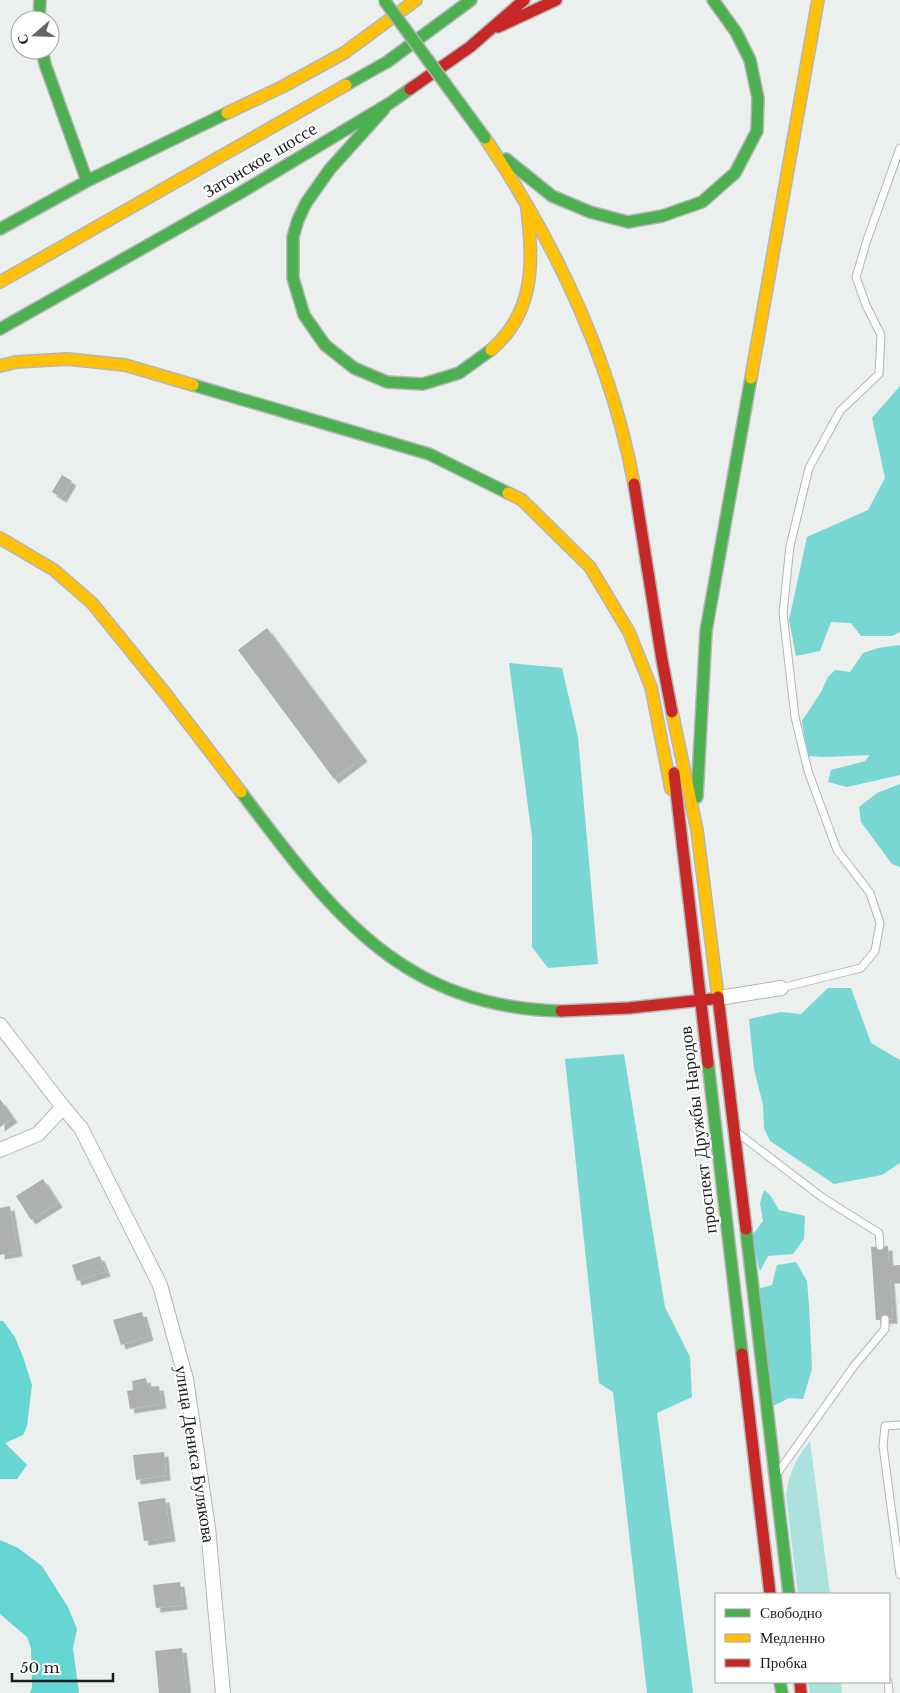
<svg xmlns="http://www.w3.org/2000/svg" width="900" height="1693" viewBox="0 0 900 1693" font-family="'Libre Baskerville',serif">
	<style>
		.green { fill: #ace1dd }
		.forest { fill: #78d7d2 }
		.water { fill: #65d6d1 }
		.building { fill: #adb0af; filter: url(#shadow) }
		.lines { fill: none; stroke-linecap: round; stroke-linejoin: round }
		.lane-casing { stroke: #b3b6b5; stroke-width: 9 }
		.street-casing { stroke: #b3b6b5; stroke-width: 16 }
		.fast-casing { stroke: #b3b6b5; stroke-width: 14 }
		.slow-casing { stroke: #b3b6b5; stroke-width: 14 }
		.jam-casing { stroke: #b3b6b5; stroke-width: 14 }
		.lane { stroke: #fcfdfc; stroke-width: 7 }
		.street { stroke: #fcfdfc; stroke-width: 14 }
		.fast { stroke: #4caf50; stroke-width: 11 }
		.slow { stroke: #ffc107; stroke-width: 11 }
		.jam { stroke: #c62828; stroke-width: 11 }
		.fast-bridge-casing { stroke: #b3b6b5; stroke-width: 14; stroke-linecap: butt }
		.fast-bridge { stroke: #4caf50; stroke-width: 11 }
		.labels { text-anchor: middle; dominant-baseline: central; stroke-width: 4; stroke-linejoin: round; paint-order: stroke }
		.street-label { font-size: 18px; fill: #1a1c1c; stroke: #fff }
	</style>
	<defs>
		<filter id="shadow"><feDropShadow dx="4.5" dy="4.5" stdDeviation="0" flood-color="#0004"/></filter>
	</defs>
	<rect width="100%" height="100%" fill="#ebefee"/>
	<!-- green -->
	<path class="green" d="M810,1441L830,1594H798L786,1495C789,1474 796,1458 810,1441Z
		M808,1682H841L842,1693H810Z"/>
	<!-- forest -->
	<path class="forest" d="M900,386V632L892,636H861L851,623L831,622L820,651L796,656L789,620L807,537L868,510L885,478L872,418Z
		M900,645V775L847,787L828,782L831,770L865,761L870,755L826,757L807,756L802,721L821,692L828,677L835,670L850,672L863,653L878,648Z
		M509,663L562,668L578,737L598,964L548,968L532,947V837Z
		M900,784V867L892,864L861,822L859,807L877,793Z
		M828,988H851L871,1043L900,1060V1163L882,1175L834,1184L770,1141L764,1128L763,1105L754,1069L749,1019L781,1012L801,1014Z
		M624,1054L665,1307L690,1357L692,1397L657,1413L693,1693H647L613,1392L599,1383L565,1059Z
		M764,1190L770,1195L779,1210L805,1216L804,1239L793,1254L768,1256L760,1271L751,1237L763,1221L760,1203Z
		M796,1262L807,1281L809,1304L812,1369L803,1399L789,1398L773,1406L757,1289L772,1285L777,1265Z"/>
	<!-- water -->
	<path class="water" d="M0,1321H3L15,1337L23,1357L32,1385L27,1426L23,1435L5,1443L27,1465L17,1479H0Z
		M0,1540L18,1548L42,1566L68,1607L77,1629L73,1648L79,1693H30L32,1687L31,1648L27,1637L0,1614Z"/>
	<!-- building -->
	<path class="building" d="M62,475L72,481L62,498L52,492Z
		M267,628L363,757L334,779L238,650Z
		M0,1099L13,1118L0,1127Z
		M43,1179L58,1203L31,1220L16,1196Z
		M10,1206L18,1252L0,1255V1208Z
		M888,1246L889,1266L900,1265V1279H890L893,1319L876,1320L871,1247Z
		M100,1256L106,1272L77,1281L72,1265Z
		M142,1312L149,1336L121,1345L113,1320Z
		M146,1378L148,1387L159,1386L162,1404L130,1409L127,1391L133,1390L132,1381Z
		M164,1452L166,1476L136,1480L133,1455Z
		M165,1498L171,1537L144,1541L138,1502Z
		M180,1582L183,1605L156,1608L153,1585Z
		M182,1648L187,1693H159L155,1651Z"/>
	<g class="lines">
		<!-- lane casing -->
		<g class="lane-casing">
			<path id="lane" d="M781,988L861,968L875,951L880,923L870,893L837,850L808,771L795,717L783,613L790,546L809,468L840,411L879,374L881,335L866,305L856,277L867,240L900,148
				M739,1134L823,1198L879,1233L880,1246
				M900,1425L885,1426L883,1446L900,1575
				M779,1471L854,1366L885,1329V1319
				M888,1682L889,1693"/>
		</g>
		<!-- street casing -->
		<g class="street-casing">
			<path id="street" d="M719,998L781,988
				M0,1025L63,1107L81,1128L160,1285L186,1379L208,1528L223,1693
				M0,1150L38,1134L63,1107"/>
		</g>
		<!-- fast casing -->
		<g class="fast-casing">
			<path id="fast" d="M39,20L40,0
				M42,50L45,64L87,181
				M346,85L387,62L471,0
				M384,109L330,169L306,203L298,220L293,237V278L304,315L325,345L354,368L387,382L423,384L459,373L491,350
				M506,159L552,196L590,212L628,222L662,216L702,202L735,173L757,131L758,98L750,60L736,32L713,0
				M0,229L87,181L227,113
				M0,329L240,193L390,103L410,89
				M193,385L429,454L508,493
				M241,792C330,909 399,1007 561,1011
				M697,797L706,631L751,378
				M708,1063L742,1354
				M746,1229L789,1594
				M780,1682L782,1693"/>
		</g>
		<!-- slow casing -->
		<g class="slow-casing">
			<path id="slow" d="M227,113L282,87L344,53L416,0
				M485,138C556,244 611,358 634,484
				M0,282L346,85
				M491,350C536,311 533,261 527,208
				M0,366L16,362L67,359L125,365L193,385
				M751,378L818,0
				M508,493L522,500L590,567L629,632L651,687L671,789
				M0,538L54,570L92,603L165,693L241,792
				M672,712L697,830L718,997"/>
		</g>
		<!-- jam casing -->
		<g class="jam-casing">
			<path id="jam" d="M498,27L556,0
				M410,89L470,47L524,0
				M634,484L662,660L672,712
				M674,773L708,1063
				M718,997L746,1229
				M561,1011L629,1008L712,999
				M742,1354L770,1594
				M800,1682L801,1693"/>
		</g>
		<!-- lane -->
		<use href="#lane" class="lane"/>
		<!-- street -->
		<use href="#street" class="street"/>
		<!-- fast -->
		<use href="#fast" class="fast"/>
		<!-- slow -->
		<use href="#slow" class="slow"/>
		<!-- jam -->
		<use href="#jam" class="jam"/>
		<!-- fast-bridge casing -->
		<g class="fast-bridge-casing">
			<path id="fast-bridge" d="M384,0L485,138"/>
		</g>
		<!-- fast-bridge -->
		<use href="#fast-bridge" class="fast-bridge"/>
	</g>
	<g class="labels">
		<!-- street labels -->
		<g class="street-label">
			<text transform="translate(260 160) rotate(-31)">Затонское шоссе</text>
			<text transform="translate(698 1130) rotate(-97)">проспект Дружбы Народов</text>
			<text transform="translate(195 1454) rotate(81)">улица Дениса Булякова</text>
		</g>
	</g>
	<!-- legend -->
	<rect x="715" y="1593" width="175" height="90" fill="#ffffff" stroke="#a3a4a4"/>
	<rect x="725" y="1609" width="25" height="8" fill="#4caf50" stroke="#a3a4a4"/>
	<text x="760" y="1618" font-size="15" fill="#1a1c1c">Свободно</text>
	<rect x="725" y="1634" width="25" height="8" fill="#ffc107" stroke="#a3a4a4"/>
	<text x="760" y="1643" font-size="15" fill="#1a1c1c">Медленно</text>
	<rect x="725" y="1659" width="25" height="8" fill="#c62828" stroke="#a3a4a4"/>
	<text x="760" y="1668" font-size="15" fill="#1a1c1c">Пробка</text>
	<!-- north arrow -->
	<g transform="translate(35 35) rotate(250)"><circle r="24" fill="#ffffff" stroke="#a3a4a4"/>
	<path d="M0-4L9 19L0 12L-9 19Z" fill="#636666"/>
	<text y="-8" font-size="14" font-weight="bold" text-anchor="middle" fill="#1a1c1c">С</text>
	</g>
	<!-- scale -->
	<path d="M12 1673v8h101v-8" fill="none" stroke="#1a1c1c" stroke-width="2.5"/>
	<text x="20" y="1673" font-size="15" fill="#1a1c1c" stroke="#ffffff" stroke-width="4" paint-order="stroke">50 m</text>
</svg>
